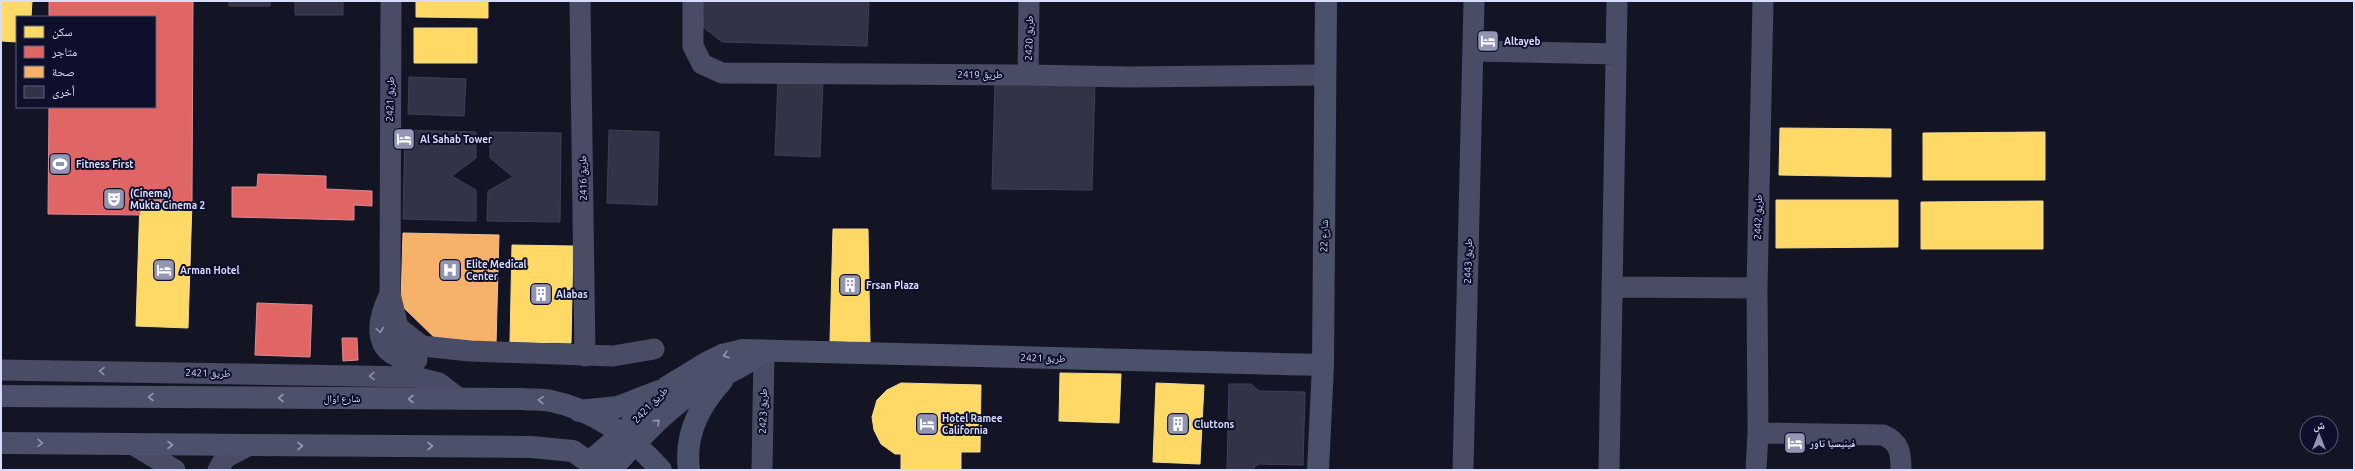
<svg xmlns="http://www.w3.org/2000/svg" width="2355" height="471" viewBox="0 0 2355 471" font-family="Ubuntu,'Noto Naskh Arabic',sans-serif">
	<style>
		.homes { fill: #ffd966; stroke: #f3da94 }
		.shops { fill: #e06666; stroke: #dd8994 }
		.health { fill: #f6b26b; stroke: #edbf97 }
		.building { fill: #323346; stroke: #3f4058 }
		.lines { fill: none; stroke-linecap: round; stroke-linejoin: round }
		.street { stroke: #484d65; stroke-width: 21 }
		.secondary { stroke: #4b516b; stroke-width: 22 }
		.oneway { stroke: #9094b2 }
		.oneway2 { stroke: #9196b5 }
		.labels { text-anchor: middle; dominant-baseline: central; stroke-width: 4; stroke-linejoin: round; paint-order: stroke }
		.street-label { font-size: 10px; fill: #d7dcff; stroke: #0e0f2a }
		.poi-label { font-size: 10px; font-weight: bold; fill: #d7dcff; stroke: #0e0f2a; text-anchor: start }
	</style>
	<rect width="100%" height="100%" fill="#141524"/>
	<!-- homes -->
	<path class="homes" d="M1,1H32L31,17H17V42L1,41Z
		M416,1H488V18L416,17Z
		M414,28H477V63H414Z
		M1780,128L1891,129V177L1779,175Z
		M2045,132V180H1923V133Z
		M140,200L192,202L188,328L136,326Z
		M1776,200H1898V247L1776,248Z
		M2043,201V249H1921V202Z
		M833,229H868L870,342L830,341Z
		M512,245L573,246L571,343L510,342Z
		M1060,373L1121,374L1119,423L1059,421Z
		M901,383L981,385L980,452H961V470H901V454H895L881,444L874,430L872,417L877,400L887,390Z
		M1156,383L1204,385L1200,464L1153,462Z"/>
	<!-- shops -->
	<path class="shops" d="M49,1H193L192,202L140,200V215L48,214L49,107H155V17H49Z
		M258,174L326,176V189L372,191V206L354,205V220L232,217V187H257Z
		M257,303L312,305L310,357L255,355Z
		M342,338H357L358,360L343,361Z"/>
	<!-- health -->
	<path class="health" d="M403,233L499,235L496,344L439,342L401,305Z"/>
	<!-- building -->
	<path class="building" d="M229,1H270V6H229Z
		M295,1H343V15H295Z
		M704,1H869L867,46L722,42L703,27Z
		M409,77L466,79L464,116L408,114Z
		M778,79L823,81L820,157L775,155Z
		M1095,81L1092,190L992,189L995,82Z
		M405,130L476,132V158L452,176L476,190V221L403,219Z
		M609,130L659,132L657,205L607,203Z
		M490,132L561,133L560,222L487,221L488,191L513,177L490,158Z
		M1229,384H1251L1259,391L1305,392L1303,465L1258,464L1252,470H1227Z"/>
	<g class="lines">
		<!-- street -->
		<path class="street" d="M391,1L390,294L401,339L415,377
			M580,1L585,356
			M693,1V46L702,64L722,73L1028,75L1128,77L1325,75
			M1473,51L1616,54
			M1028,75L1029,1
			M1613,287L1757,288
			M390,294C374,325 373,359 417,360
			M399,328L422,346L470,351L613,356L654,349
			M1,370L415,377L439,383L460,399
			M1758,433L1883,435C1900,442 1901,453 1901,470
			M132,444L175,470
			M218,470L225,458L248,446
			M762,470L764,352
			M1463,470L1474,1
			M1609,470L1617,1
			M1756,470L1758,433L1757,288L1763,1"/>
		<!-- secondary -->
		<path class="secondary" d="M1,396L523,399C532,400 542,399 551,401C593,409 634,439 661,470
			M579,411L618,407L659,391
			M1,443L531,447L573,451L600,470
			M589,462L623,433L667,387L708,362L722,355L743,350L1323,365
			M610,470C634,446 657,418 685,398C710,380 739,370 764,352
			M689,470C684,435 699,406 722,381
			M1318,470L1323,365L1326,1"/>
	</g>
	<!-- one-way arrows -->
	<defs><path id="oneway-chevron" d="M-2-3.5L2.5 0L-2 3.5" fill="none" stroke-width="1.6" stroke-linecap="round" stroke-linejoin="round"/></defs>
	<g class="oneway">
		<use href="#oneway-chevron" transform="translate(380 330) rotate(82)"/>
		<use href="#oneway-chevron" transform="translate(102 371) rotate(-179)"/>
		<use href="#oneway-chevron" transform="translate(372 376) rotate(179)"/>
	</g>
	<g class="oneway2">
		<use href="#oneway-chevron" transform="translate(726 355) rotate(163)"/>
		<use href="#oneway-chevron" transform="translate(151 397) rotate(-180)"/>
		<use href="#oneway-chevron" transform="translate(281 398) rotate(-180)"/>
		<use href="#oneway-chevron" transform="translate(411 399) rotate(-180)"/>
		<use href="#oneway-chevron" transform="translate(541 400) rotate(-176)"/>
		<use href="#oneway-chevron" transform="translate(657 422) rotate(-42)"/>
		<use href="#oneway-chevron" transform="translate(40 443) rotate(1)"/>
		<use href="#oneway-chevron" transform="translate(170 445)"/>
		<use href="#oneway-chevron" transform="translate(300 446)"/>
		<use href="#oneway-chevron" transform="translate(430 446)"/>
	</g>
	<!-- icons -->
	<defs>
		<g id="hotel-square" transform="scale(1.15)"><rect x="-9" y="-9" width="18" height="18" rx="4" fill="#9396b2" stroke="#0e0f2a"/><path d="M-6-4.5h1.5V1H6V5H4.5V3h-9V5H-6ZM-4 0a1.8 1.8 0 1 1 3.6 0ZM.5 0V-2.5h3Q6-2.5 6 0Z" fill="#fff"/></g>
		<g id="stadium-square" transform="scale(1.15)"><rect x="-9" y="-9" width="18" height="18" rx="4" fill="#9396b2" stroke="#0e0f2a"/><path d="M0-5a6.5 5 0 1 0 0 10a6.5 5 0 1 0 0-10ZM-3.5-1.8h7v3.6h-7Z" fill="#fff"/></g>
		<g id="theatre-square" transform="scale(1.15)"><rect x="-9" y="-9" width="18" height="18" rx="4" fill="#9396b2" stroke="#0e0f2a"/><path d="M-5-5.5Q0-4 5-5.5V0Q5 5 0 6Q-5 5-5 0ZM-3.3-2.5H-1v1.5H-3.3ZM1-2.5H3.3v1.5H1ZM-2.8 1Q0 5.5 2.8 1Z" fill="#fff"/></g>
		<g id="hospital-square" transform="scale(1.15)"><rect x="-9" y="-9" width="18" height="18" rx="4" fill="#9396b2" stroke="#0e0f2a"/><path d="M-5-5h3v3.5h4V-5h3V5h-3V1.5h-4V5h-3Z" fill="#fff"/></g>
		<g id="building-square" transform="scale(1.15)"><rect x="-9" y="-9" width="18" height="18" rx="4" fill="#9396b2" stroke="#0e0f2a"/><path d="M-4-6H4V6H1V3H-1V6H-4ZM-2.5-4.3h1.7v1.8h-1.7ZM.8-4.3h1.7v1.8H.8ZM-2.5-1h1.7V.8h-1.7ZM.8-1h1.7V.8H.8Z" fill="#fff"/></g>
	</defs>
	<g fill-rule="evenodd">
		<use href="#hotel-square" x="1488" y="41"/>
		<use href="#hotel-square" x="404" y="139"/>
		<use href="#stadium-square" x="60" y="164"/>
		<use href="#theatre-square" x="114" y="199"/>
		<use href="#hotel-square" x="164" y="270"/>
		<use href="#hospital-square" x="450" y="270"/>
		<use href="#building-square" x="850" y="285"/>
		<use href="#building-square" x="541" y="294"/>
		<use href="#hotel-square" x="927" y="424"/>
		<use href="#building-square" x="1178" y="424"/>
		<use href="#hotel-square" x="1795" y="443"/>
	</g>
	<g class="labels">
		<!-- street labels -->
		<g class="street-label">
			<text transform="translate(1029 38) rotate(-89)">طريق 2420</text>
			<text x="980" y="74">طريق 2419</text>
			<text transform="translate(390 99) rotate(-89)">طريق 2421</text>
			<text transform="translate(583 178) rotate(-91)">طريق 2416</text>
			<text transform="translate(1758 217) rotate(-89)">طريق 2442</text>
			<text transform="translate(1324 236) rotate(-89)">شارع 22</text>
			<text transform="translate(1468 261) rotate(-89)">طريق 2443</text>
			<text transform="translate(1043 358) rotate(1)">طريق 2421</text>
			<text transform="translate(208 373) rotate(1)">طريق 2421</text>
			<text x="342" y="398">شارع اوال</text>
			<text transform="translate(650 405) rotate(-46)">طريق 2421</text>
			<text transform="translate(763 411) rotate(-89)">طريق 2423</text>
		</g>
		<!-- poi labels -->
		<g class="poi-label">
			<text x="1504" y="41">Altayeb</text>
			<text x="420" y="139">Al Sahab Tower</text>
			<text x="76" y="164">Fitness First</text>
			<text x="130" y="193">(Cinema)<tspan x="130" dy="12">Mukta Cinema 2</tspan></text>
			<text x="466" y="264">Elite Medical<tspan x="466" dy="12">Center</tspan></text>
			<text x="180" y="270">Arman Hotel</text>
			<text x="866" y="285">Frsan Plaza</text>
			<text x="556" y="294">Alabas</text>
			<text x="942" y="418">Hotel Ramee<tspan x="942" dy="12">California</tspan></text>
			<text x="1194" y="424">Cluttons</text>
			<text x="1810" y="443">فينيسيا تاور</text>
		</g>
	</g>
	<!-- border -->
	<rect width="2355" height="471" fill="none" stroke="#d7dcff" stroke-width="4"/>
	<!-- legend -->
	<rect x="16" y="16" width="140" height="92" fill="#0e0f2a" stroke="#5e617f"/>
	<rect x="24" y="26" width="20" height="12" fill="#ffd966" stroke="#5e617f"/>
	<text x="52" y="36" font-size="12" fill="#d7dcff">سكن</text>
	<rect x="24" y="46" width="20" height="12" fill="#e06666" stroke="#5e617f"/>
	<text x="52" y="56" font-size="12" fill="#d7dcff">متاجر</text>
	<rect x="24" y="66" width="20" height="12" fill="#f6b26b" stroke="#5e617f"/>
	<text x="52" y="76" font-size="12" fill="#d7dcff">صحة</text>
	<rect x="24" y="86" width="20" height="12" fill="#323346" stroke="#5e617f"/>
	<text x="52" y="96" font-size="12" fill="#d7dcff">أخرى</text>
	<!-- north arrow -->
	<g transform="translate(2319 435)"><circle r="19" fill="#0e0f2a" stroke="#5e617f"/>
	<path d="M0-3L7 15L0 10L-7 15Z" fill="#9396b2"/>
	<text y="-6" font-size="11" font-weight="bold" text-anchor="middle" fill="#d7dcff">ش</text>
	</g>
</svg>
